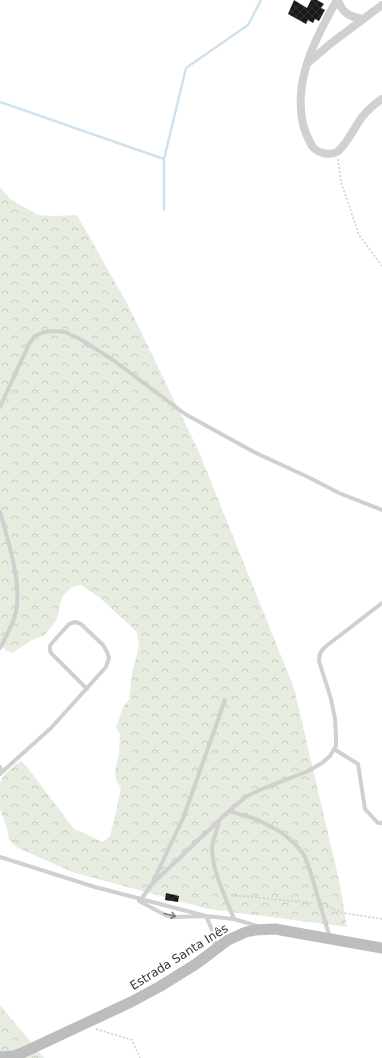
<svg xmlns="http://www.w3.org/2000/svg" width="382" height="1058" viewBox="0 0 382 1058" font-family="'DejaVu Sans',sans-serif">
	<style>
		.forest { fill: url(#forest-crowns) }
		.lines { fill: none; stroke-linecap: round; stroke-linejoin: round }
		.stream { stroke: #cfe2ee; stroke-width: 2.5 }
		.building { fill: url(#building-cross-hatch) }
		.path { stroke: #cdcdcd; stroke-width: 1.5; stroke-dasharray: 2 2; stroke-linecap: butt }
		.service { stroke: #d0d0d0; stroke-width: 4 }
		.minor { stroke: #d0d0d0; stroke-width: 8 }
		.secondary { stroke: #bdbdbd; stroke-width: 11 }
		.oneway { stroke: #7a7a7a }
		.labels { text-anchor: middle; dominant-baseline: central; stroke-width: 4; stroke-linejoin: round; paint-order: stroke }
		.street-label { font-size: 12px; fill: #333; stroke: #fff }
	</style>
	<defs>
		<pattern id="forest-crowns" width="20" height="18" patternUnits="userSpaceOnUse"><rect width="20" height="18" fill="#e6ecdf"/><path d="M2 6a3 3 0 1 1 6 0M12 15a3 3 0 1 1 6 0" fill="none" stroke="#c6cbc0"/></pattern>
		<pattern id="building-cross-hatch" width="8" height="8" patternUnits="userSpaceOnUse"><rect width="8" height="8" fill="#1a1a1a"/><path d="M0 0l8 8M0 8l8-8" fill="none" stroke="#333"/></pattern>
	</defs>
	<rect width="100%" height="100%" fill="#fff"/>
	<!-- forest -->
	<path class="forest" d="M0,187L10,199L38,215L54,216L77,215L129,307L199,452L294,688L340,885L347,927L209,909L72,872L18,848L9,840L7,828L0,809V784L4,775L15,765L21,761L27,767L74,829L103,842L110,836L114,821L121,788L116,780L115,771L119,754L120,734L116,728L123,707L129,700L132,673L139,646L137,632L99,597L81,585L72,587L62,597L57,619L45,635L32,640L12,653L6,650L0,643Z
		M0,1005L44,1058H0Z"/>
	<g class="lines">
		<!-- stream -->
		<path class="stream" d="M0,102L164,159
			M164,210V159L186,68L248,25L261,0"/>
	</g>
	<!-- building -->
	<path class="building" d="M294,0L307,8L311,0H317L324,4L321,8L325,10L319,21L315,19L313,23L308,20L306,24L288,14Z
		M166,893L179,896L178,902L165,900Z"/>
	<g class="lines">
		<!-- path -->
		<path class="path" d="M338,159L341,182L359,235L382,266
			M231,895L313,903
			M326,906L344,913L382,919
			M96,1029L132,1040L140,1058"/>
		<!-- service -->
		<path class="service" d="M0,407L29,344L35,336L44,332L54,331L65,332L80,339L113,360L185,414L254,452L310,478L339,493L382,510
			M0,512C8,541 22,582 16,612C13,624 6,637 0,648
			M334,749L358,764L365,809L378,823H382
			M0,767L2,772L0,774
			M2,772L51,728L106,667L109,658L107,652L103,645L81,624L75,622L69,624L52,643L50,646V650L51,653L87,689
			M229,811L256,819L281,832L296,845L304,855L309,867L330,938
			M219,822C217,831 212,841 212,850C213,873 226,898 234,919
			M0,857L95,887L206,916
			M153,882L184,816L225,700
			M139,901L167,916L174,917L206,916L234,919L257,926
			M140,901L152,884L229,811L247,796L260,790L308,771L322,763L330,756L336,746V737L335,719L331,699L319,661C319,655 320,652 325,647L382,603
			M206,916L213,932L216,948"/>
		<!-- minor -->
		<path class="minor" d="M337,0C316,37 293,80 303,124C305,132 308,139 312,146C317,153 329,156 337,152C345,147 356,125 362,117C368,110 374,104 382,99
			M338,0C342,13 350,17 363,19
			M309,62L330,44L382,5"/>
		<!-- secondary -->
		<path class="secondary" d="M0,1057L14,1056L22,1053L131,1002L159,987L196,964L228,940L246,932L255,930L275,929L382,948"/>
	</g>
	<!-- one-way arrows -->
	<defs><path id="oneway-shaft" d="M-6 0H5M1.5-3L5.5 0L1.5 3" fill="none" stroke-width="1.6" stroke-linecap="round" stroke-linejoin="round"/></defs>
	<use class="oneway" href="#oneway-shaft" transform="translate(170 915) rotate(14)"/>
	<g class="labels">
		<!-- street labels -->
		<g class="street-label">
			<text transform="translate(179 957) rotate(-32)">Estrada Santa Inês</text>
		</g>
	</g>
</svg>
